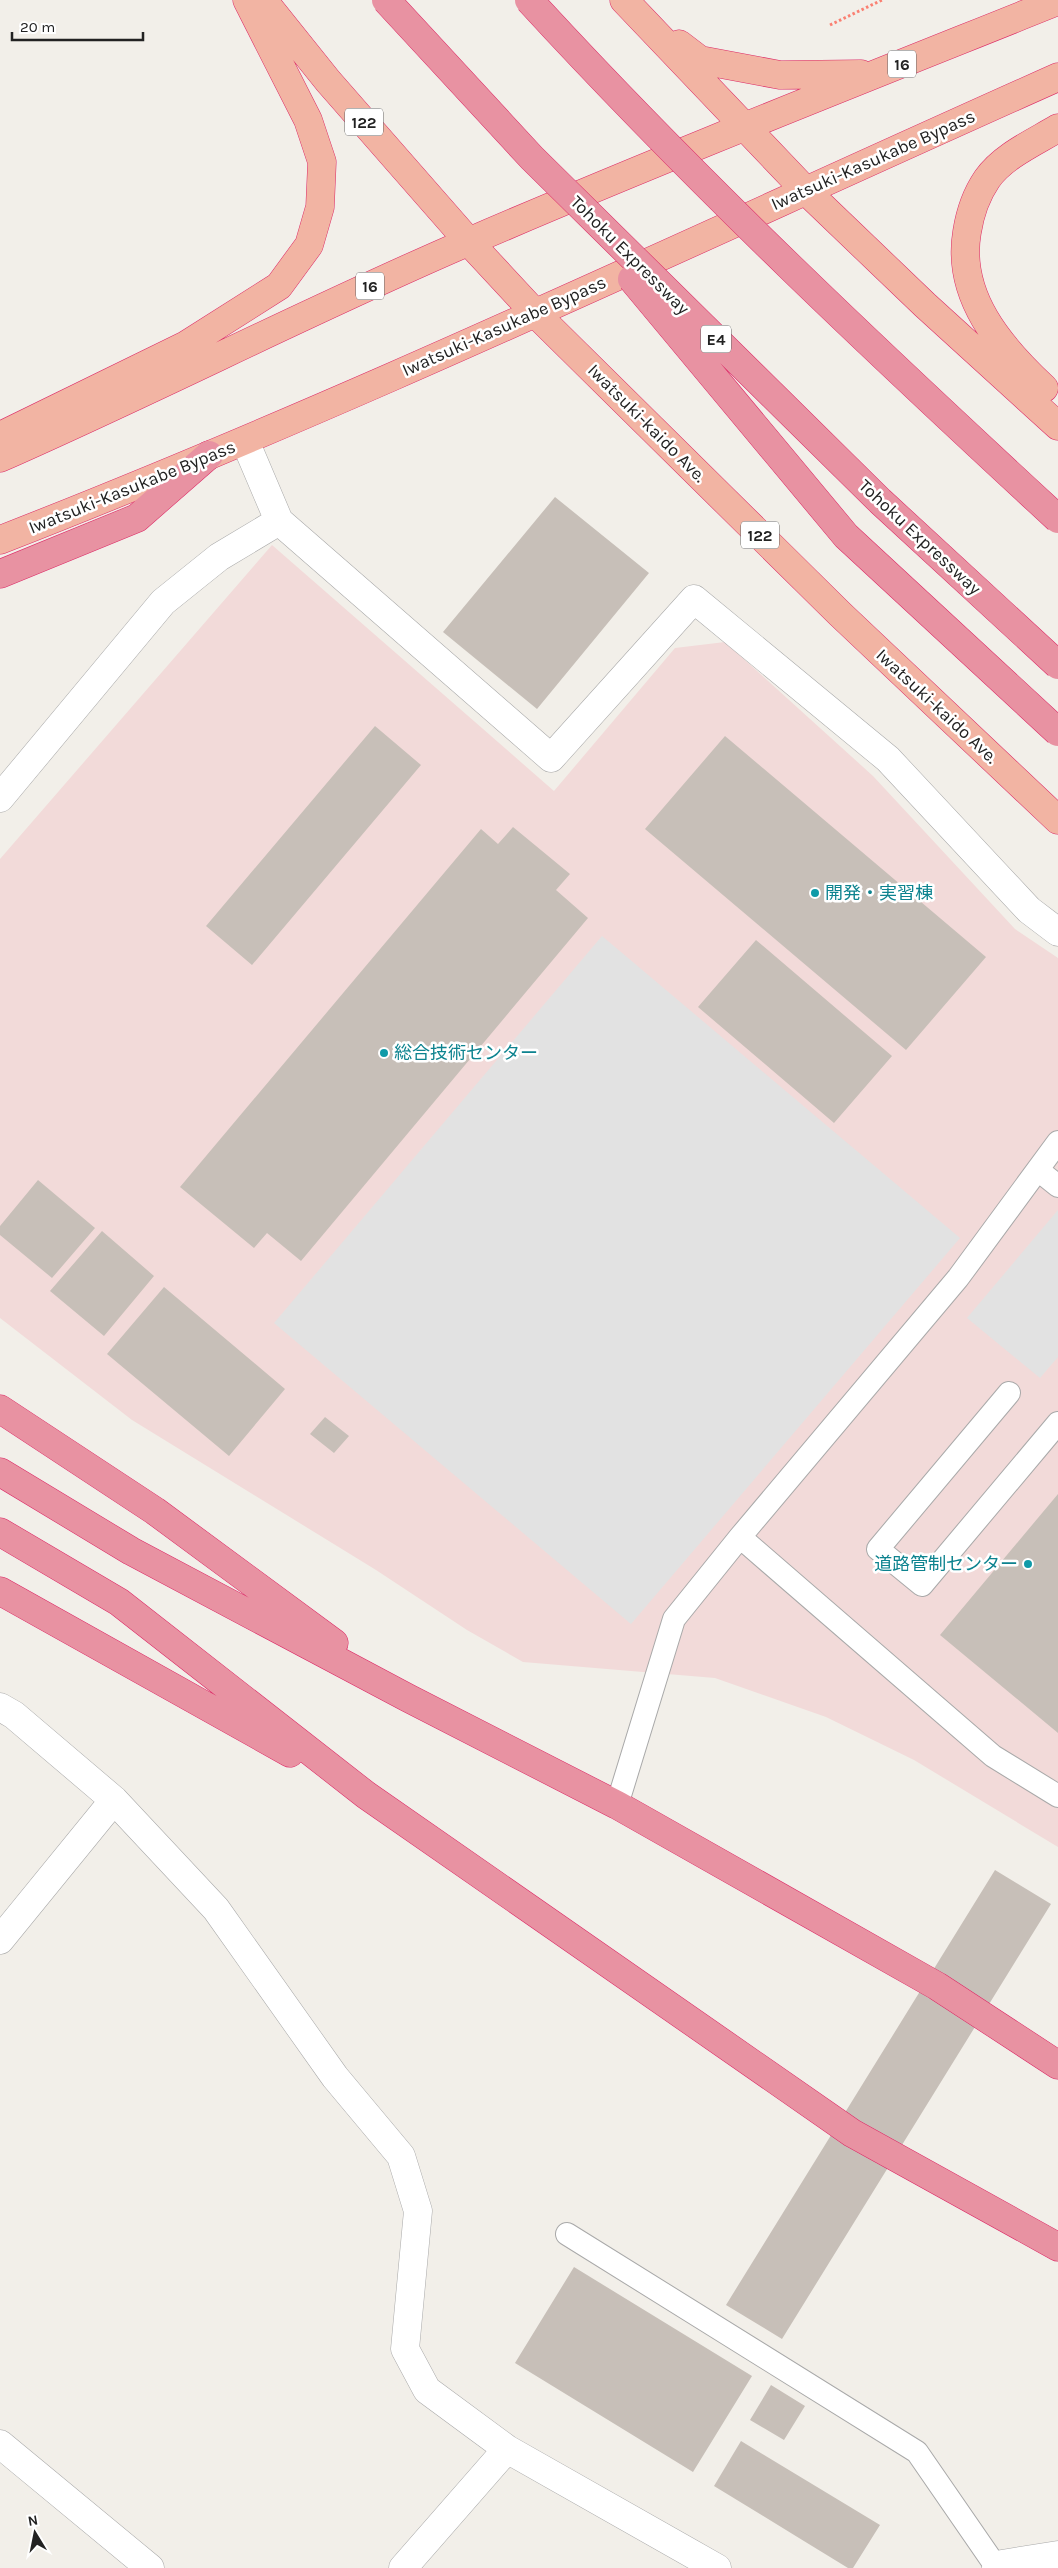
<svg xmlns="http://www.w3.org/2000/svg" width="1058" height="2568" viewBox="0 0 1058 2568" font-family="Karla,'Noto Sans JP',sans-serif">
	<style>
		.commercial { fill: #f2dad9 }
		.parking { fill: #e2e2e2 }
		.building { fill: #c7bfb8 }
		.lines { fill: none; stroke-linecap: round; stroke-linejoin: round }
		.service-casing { stroke: #a9a9a9; stroke-width: 24 }
		.minor-casing { stroke: #a9a9a9; stroke-width: 29 }
		.trunk-casing { stroke: #dc2a67; stroke-width: 29 }
		.motorway-casing { stroke: #dc2a67; stroke-width: 29 }
		.path { stroke: #fa8072; stroke-width: 3; stroke-dasharray: 2.5 2.5; stroke-linecap: butt }
		.service { stroke: #fff; stroke-width: 22 }
		.minor { stroke: #fff; stroke-width: 28 }
		.trunk { stroke: #f2b4a3; stroke-width: 28 }
		.motorway { stroke: #e892a2; stroke-width: 28 }
		.motorway-bridge-casing { stroke: #dc2a67; stroke-width: 29; stroke-linecap: butt }
		.motorway-bridge { stroke: #e892a2; stroke-width: 28 }
		.culture-dot { fill: #0f9aa8; stroke: #fff; stroke-width: 2 }
		.labels { text-anchor: middle; dominant-baseline: central; stroke-width: 5; stroke-linejoin: round; paint-order: stroke }
		.shield { fill: #fff; stroke: #646464; stroke-width: 1 }
		.shield-label { font-size: 16px; font-weight: bold; fill: #222 }
		.street-label { font-size: 18px; fill: #222; stroke: #fff }
		.culture-label { font-size: 18px; fill: #0d838f; stroke: #fff; text-anchor: start }
	</style>
	<rect width="100%" height="100%" fill="#f2efe9"/>
	<!-- commercial -->
	<path class="commercial" d="M272,545L554,791L675,648L725,642L873,776L1015,929L1058,958V1847L914,1760L826,1717L715,1678L523,1662L467,1630L376,1570L132,1420L0,1318V859Z"/>
	<!-- parking -->
	<path class="parking" d="M602,936L960,1238L631,1624L274,1323Z
		M1058,1210V1357L1040,1378L967,1318Z"/>
	<!-- building -->
	<path class="building" d="M555,497L649,573L537,709L443,632Z
		M375,726L421,765L252,965L206,926Z
		M725,736L986,957L906,1050L645,829Z
		M513,827L570,874L556,890L588,918L301,1261L267,1233L254,1248L180,1187L481,829L498,844Z
		M756,940L892,1056L834,1123L698,1007Z
		M38,1180L95,1228L52,1278L0,1235V1226Z
		M102,1231L154,1276L104,1336L50,1291Z
		M164,1287L285,1389L229,1456L107,1354Z
		M325,1417L349,1436L334,1453L310,1434Z
		M1058,1494V1733L940,1635Z
		M995,1870L1051,1904L782,2339L726,2305Z
		M574,2267L752,2376L693,2472L515,2363Z
		M771,2385L805,2406L784,2440L750,2420Z
		M741,2441L880,2525L853,2568H848L714,2486Z"/>
	<g class="lines">
		<!-- service casing -->
		<g class="service-casing">
			<path id="service" d="M1038,1170L1058,1186
				M1009,1393L878,1549L922,1585L1058,1423
				M740,1537L993,1756L1058,1796
				M617,1805L674,1619L740,1537L958,1278L1058,1142
				M567,2234L917,2452L997,2568"/>
		</g>
		<!-- minor casing -->
		<g class="minor-casing">
			<path id="minor" d="M245,441L279,521L551,758L694,599L888,759L1029,910L1058,932
				M0,798L163,602L219,557L279,521
				M0,1707L14,1715L114,1800L216,1909L335,2077L401,2156L418,2211L405,2349L427,2390L507,2449L717,2568
				M0,1940L114,1800
				M0,2444L150,2568
				M403,2568L507,2449
				M996,2568L1002,2564L1058,2555"/>
		</g>
		<!-- trunk casing -->
		<g class="trunk-casing">
			<path id="trunk" d="M263,0L328,81L469,242L535,313L840,614L1058,820
				M624,0L805,190L925,305L1058,426
				M679,44L700,60L780,75L861,74
				M1044,388C1000,347 956,296 967,232C970,213 976,195 987,179C1003,156 1035,142 1058,128
				M0,436L186,345L279,286L309,245L320,207L322,162L308,120L247,0
				M0,458C157,389 310,310 468,242C663,158 861,80 1058,1
				M0,540C359,400 706,234 1058,77"/>
		</g>
		<!-- motorway casing -->
		<g class="motorway-casing">
			<path id="motorway" d="M0,574L137,518L209,455
				M0,1409L155,1511L334,1643
				M0,1472L131,1551L408,1698L617,1805L937,1986L1058,2065
				M0,1532L119,1602L366,1795L852,2133L1058,2247
				M0,1591L290,1753"/>
		</g>
		<!-- path -->
		<path class="path" d="M830,25L882,0"/>
		<!-- service -->
		<use href="#service" class="service"/>
		<!-- minor -->
		<use href="#minor" class="minor"/>
		<!-- trunk -->
		<use href="#trunk" class="trunk"/>
		<!-- motorway -->
		<use href="#motorway" class="motorway"/>
		<!-- motorway-bridge casing -->
		<g class="motorway-bridge-casing">
			<path id="motorway-bridge" d="M386,0L532,158L880,501L1058,665
				M529,0C696,182 877,352 1058,519
				M632,279L846,536L1058,732"/>
		</g>
		<!-- motorway-bridge -->
		<use href="#motorway-bridge" class="motorway-bridge"/>
	</g>
	<!-- markers -->
	<g class="culture-dot">
		<circle cx="815" cy="893" r="5"/>
		<circle cx="384" cy="1053" r="5"/>
		<circle cx="1028" cy="1564" r="5"/>
	</g>
	<g class="labels">
		<!-- shield labels -->
		<g class="shield">
			<rect x="888" y="50.5" width="28" height="27" rx="4"/>
			<rect x="345" y="108.5" width="38" height="27" rx="4"/>
			<rect x="356" y="272.5" width="28" height="27" rx="4"/>
			<rect x="701" y="325.5" width="30" height="27" rx="4"/>
			<rect x="741" y="521.5" width="38" height="27" rx="4"/>
		</g>
		<g class="shield-label">
			<text x="902" y="64">16</text>
			<text x="364" y="122">122</text>
			<text x="370" y="286">16</text>
			<text x="716" y="339">E4</text>
			<text x="760" y="535">122</text>
		</g>
		<!-- street labels -->
		<g class="street-label">
			<text transform="translate(873 160) rotate(-24)">Iwatsuki-Kasukabe Bypass</text>
			<text transform="translate(630 255) rotate(45)">Tohoku Expressway</text>
			<text transform="translate(504 326) rotate(-24)">Iwatsuki-Kasukabe Bypass</text>
			<text transform="translate(647 423) rotate(45)">Iwatsuki-kaido Ave.</text>
			<text transform="translate(132 487) rotate(-22)">Iwatsuki-Kasukabe Bypass</text>
			<text transform="translate(920 537) rotate(43)">Tohoku Expressway</text>
			<text transform="translate(937 706) rotate(43)">Iwatsuki-kaido Ave.</text>
		</g>
		<!-- culture labels -->
		<g class="culture-label">
			<text x="825" y="893">開発・実習棟</text>
			<text x="394" y="1053">総合技術センター</text>
			<text x="1018" y="1564" text-anchor="end">道路管制センター</text>
		</g>
	</g>
	<!-- north arrow -->
	<g transform="translate(35 2533) rotate(350)" stroke="#ffffff" stroke-width="4" paint-order="stroke">
	<path d="M0-4L9 19L0 12L-9 19Z" fill="#222222"/>
	<text y="-8" font-size="14" font-weight="bold" text-anchor="middle" fill="#222222">N</text>
	</g>
	<!-- scale -->
	<path d="M12 32v8h131v-8" fill="none" stroke="#222222" stroke-width="2.5"/>
	<text x="20" y="32" font-size="15" fill="#222222" stroke="#ffffff" stroke-width="4" paint-order="stroke">20 m</text>
</svg>
